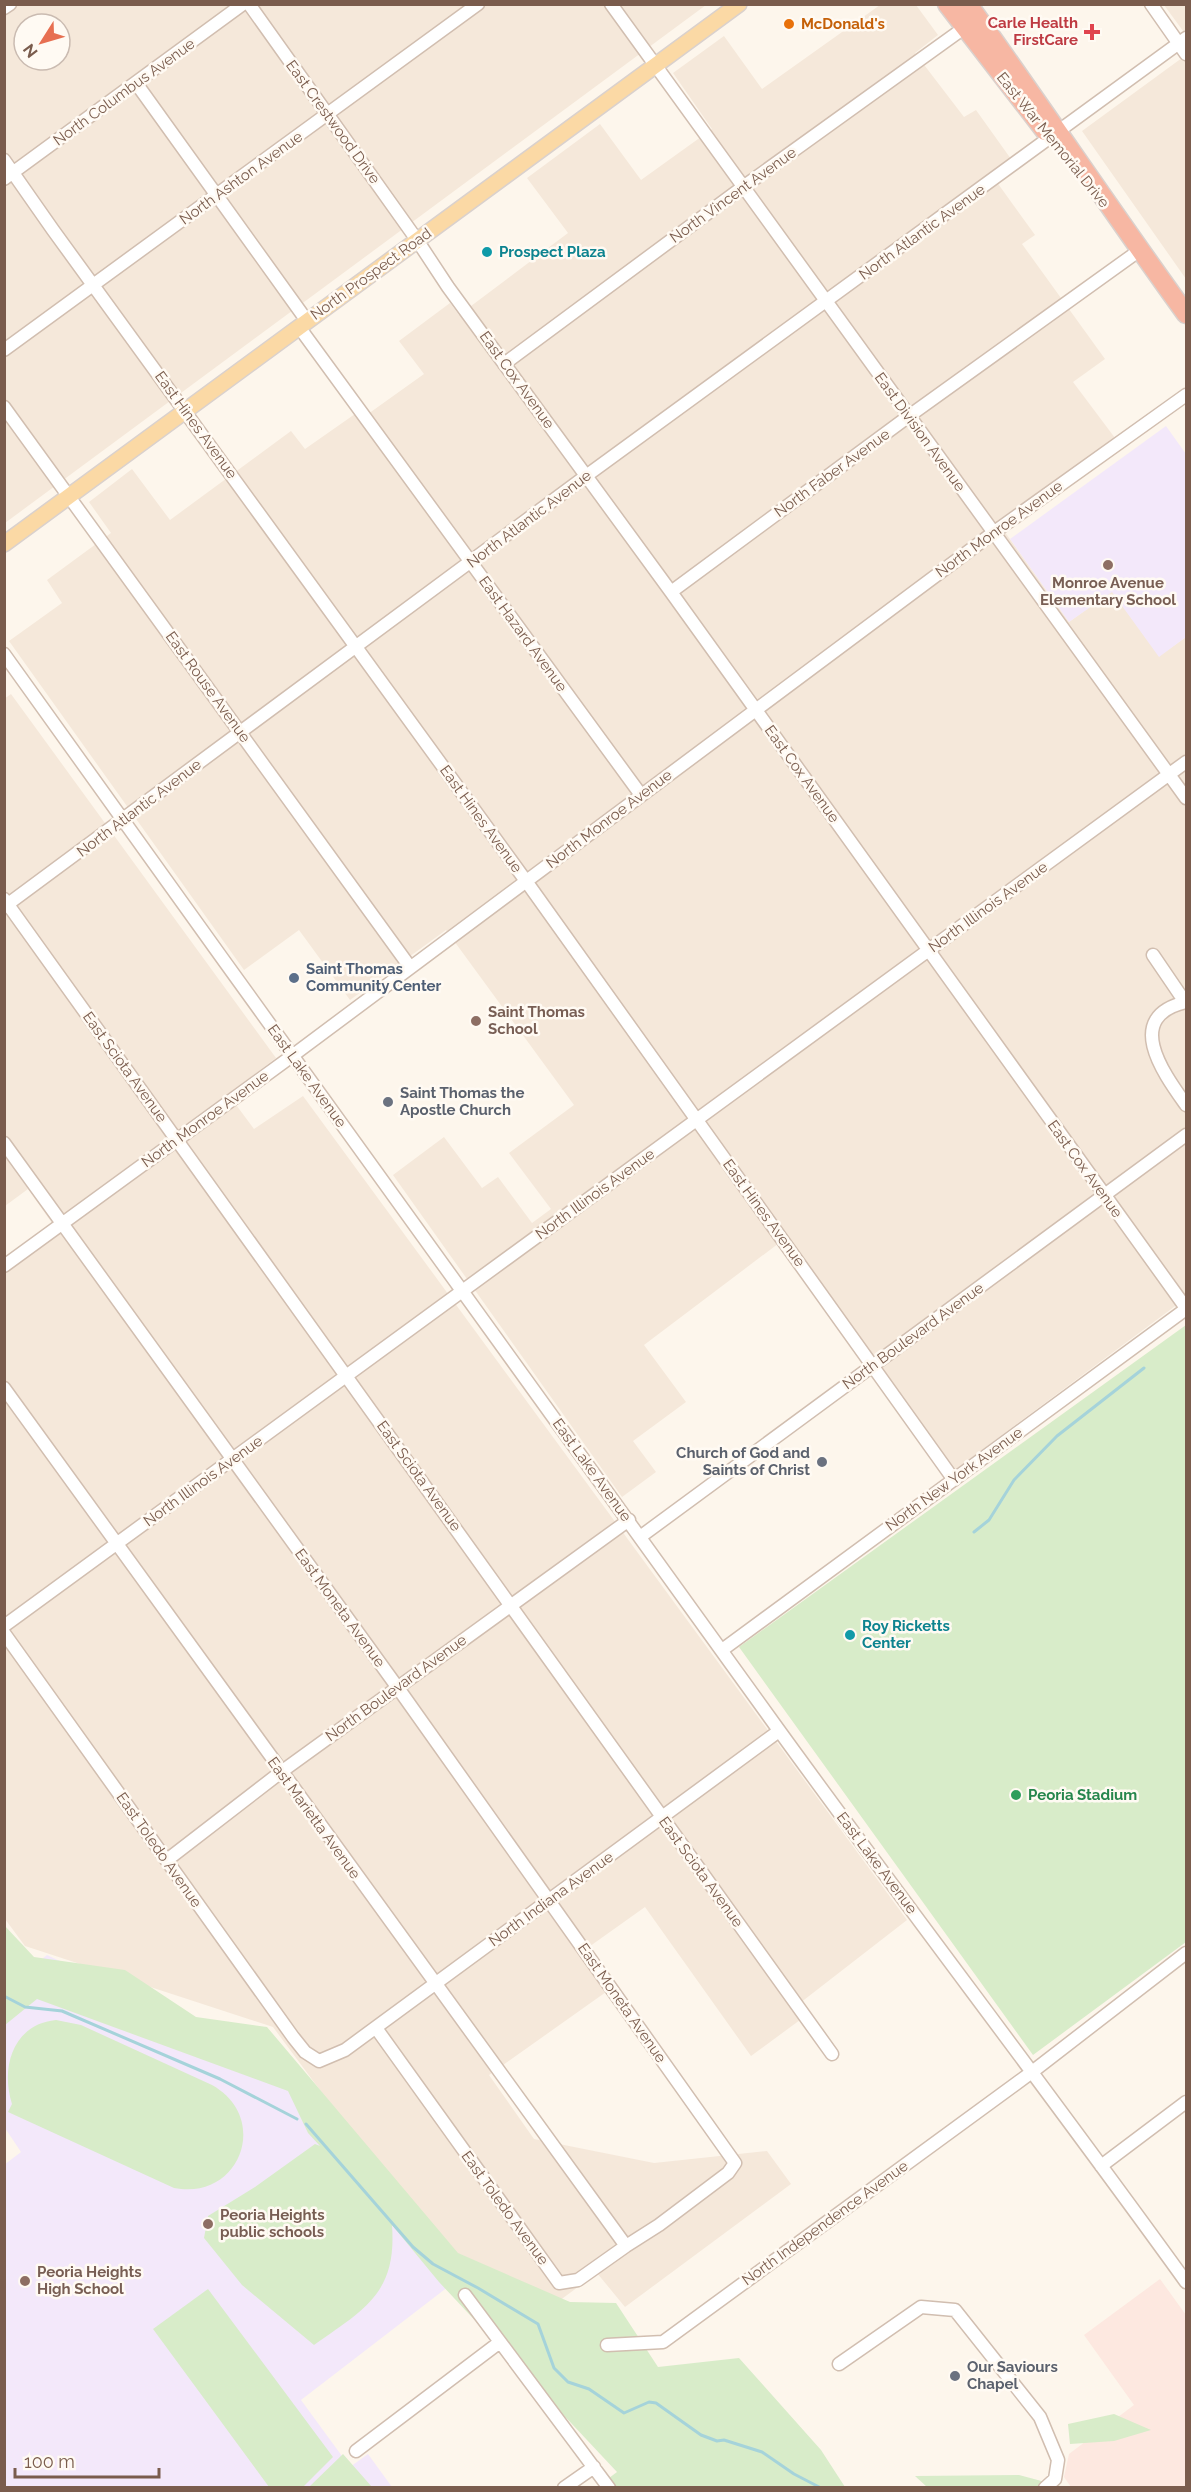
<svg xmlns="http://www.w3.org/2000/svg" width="1191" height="2492" viewBox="0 0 1191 2492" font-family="Raleway,sans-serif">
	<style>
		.residential { fill: #f5e8da; fill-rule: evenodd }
		.commercial { fill: #fde8e0 }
		.education { fill: #f3e8fa }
		.green { fill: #d8ecc9 }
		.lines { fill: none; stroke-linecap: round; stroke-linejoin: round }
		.stream { stroke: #a5d3da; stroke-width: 3 }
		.minor-casing { stroke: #d1beb0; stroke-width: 15 }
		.major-casing { stroke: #dad1cd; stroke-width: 18 }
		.highway-casing { stroke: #dad1cd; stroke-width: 21 }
		.minor { stroke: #fff; stroke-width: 12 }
		.major { stroke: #fbd9a5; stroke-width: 15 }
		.highway { stroke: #f7b7a3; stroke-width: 18 }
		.food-dot { fill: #e8710a; stroke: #fffaf3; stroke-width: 2 }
		.health-dot { fill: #e0444e; stroke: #fffaf3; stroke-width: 2 }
		.culture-dot { fill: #0f9aa8; stroke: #fffaf3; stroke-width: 2 }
		.education-dot { fill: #8d6e63; stroke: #fffaf3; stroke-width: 2 }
		.service-dot { fill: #5c6f8a; stroke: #fffaf3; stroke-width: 2 }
		.worship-dot { fill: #6b7280; stroke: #fffaf3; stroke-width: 2 }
		.leisure-dot { fill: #2e9e5b; stroke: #fffaf3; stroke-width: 2 }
		.labels { text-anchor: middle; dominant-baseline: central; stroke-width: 5; stroke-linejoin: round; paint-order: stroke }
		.health-label { font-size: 15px; font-weight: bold; fill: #be3a42; stroke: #fffaf3; text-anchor: end }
		.food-label { font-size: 15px; font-weight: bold; fill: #c56008; stroke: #fffaf3; text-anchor: start }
		.street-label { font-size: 15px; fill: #7a5c4d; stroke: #fffaf3 }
		.culture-label { font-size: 15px; font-weight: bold; fill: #0d838f; stroke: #fffaf3; text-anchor: start }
		.education-label { font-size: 15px; font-weight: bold; fill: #785e54; stroke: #fffaf3; text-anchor: start }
		.service-label { font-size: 15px; font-weight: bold; fill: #4e5e75; stroke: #fffaf3; text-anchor: start }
		.worship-label { font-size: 15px; font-weight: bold; fill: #5b616d; stroke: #fffaf3; text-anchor: start }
		.leisure-label { font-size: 15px; font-weight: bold; fill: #27864d; stroke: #fffaf3; text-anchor: start }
	</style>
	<rect width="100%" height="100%" fill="#fdf6ec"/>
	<!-- residential -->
	<path class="residential" d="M5,5H706L5,523ZM24,24H60V60H24Z
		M880,5H916L938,35L915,53L964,117L976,110L1011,159L991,174L1035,235L1022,244L1105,359L1073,382L1115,438L997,521L1069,622L1112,591L1159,656L1186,637V1298L955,1470L787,1237L644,1345L686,1402L633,1441L656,1472L622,1497L393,1175L444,1137L482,1188L498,1177L532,1223L551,1209L509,1153L574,1105L446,930L350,1000L299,930L244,970L9,641L62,603L47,580L111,533L89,502L132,469L170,520L291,431L305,449L355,414H368L424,374L399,341L450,303L459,315L568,233L527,178L600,124L641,180L712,129L673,73L724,36L762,89Z
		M1164,5H1186V35Z
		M1186,55V279L1082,131Z
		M11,694L276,1058L228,1094L254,1129L303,1096L907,1920L791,2010L800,2020L751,2056L645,1907L579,1954L606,1992L489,2075L534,2139L654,2163L767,2151L791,2184L625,2307L597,2273L506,2340L273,2027L25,1946L5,1919V1273L59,1233L28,1189L5,1206L4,699Z"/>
	<!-- commercial -->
	<path class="commercial" d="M1160,2279L1186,2315V2487H1071L1064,2477L1069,2454L1134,2405L1084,2335Z"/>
	<!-- education -->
	<path class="education" d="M1166,426L1186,454V637L1159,657L1112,592L1069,622L1010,539Z
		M47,1955L304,2076L453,2283L301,2400L350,2467L368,2454L392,2487L5,2488L4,2165L21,2152L5,2128V1987Z"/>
	<!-- green -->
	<path class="green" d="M1186,1325V1942L1033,2055L739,1647Z
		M4,1925L34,1957L125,1970L196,2017L267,2027L458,2253L570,2302L616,2303L658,2367L739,2358L821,2450L845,2487H597L617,2472L439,2282L392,2225C397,2293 365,2309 314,2345L242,2285L204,2238L208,2216L255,2187L315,2144L320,2146L308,2133L288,2091L37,1999L5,2025Z
		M56,2020L81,2025L212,2085C271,2118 240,2201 174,2188L8,2112L12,2104C0,2066 14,2024 56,2020Z
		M208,2289L333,2457L303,2487H269L153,2329Z
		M1114,2414L1151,2430L1114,2441L1070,2444L1068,2424Z
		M343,2454L372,2487H309Z
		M1019,2475L1064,2487H927L915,2476Z"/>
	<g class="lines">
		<!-- stream -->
		<path class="stream" d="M974,1532L989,1520L1014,1480L1057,1436L1144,1368
			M4,1996L25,2007L62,2011L220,2079L297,2119
			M306,2124L413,2247L433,2264L478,2288L538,2324L554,2368L568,2382L589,2389L624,2413L649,2402L656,2403L701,2435L717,2441L724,2440L762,2452L794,2474L821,2488"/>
		<!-- minor casing -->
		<g class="minor-casing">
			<path id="minor" d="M249,4L417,240L448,287L671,592L1186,1308
				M611,4L1186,798
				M1151,4L1186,54
				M4,8L10,4
				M136,83L307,321
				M4,160L53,230L526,881L954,1480
				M4,179L243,4
				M299,327L641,795
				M4,350L478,4
				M504,364L743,187L964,28
				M4,407L410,967
				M671,592L909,416L1140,250
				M4,654C261,1013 519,1371 778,1729C912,1914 1052,2096 1186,2282
				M4,899C282,1283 555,1670 832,2054
				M4,907L586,476L1186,38
				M1153,955L1185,1002
				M1186,1002C1122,1017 1164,1074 1186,1105
				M4,1143L398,1688L735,2163L728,2173L659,2225L626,2246L578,2280L559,2283L376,2028
				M4,1266L292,1056L993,533L1186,395
				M4,1388L626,2246
				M640,1537L1186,1135
				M4,1626L1186,762
				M4,1633L293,2037L305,2052L319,2061L345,2050L779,1731
				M722,1650L1186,1309
				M167,1860L281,1772L629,1520
				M1101,2166L1186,2102
				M465,2295L609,2488
				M607,2345L663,2342L1032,2072L1186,1953
				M839,2364L921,2307L955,2310L1040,2417L1058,2460L1055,2479L1045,2488
				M356,2451L500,2342
				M564,2488L594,2467"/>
		</g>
		<!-- major casing -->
		<g class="major-casing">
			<path id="major" d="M4,544L739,4"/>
		</g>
		<!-- highway casing -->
		<g class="highway-casing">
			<path id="highway" d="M947,4L1045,131
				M968,4C1042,107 1112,212 1186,314"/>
		</g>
		<!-- minor -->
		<use href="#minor" class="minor"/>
		<!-- major -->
		<use href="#major" class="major"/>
		<!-- highway -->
		<use href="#highway" class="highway"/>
	</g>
	<!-- markers -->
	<circle class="food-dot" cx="789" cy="24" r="6"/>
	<path class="health-dot" d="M1089 23h6v6h6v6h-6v6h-6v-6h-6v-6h6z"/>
	<g class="culture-dot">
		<circle cx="487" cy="252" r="6"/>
		<circle cx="850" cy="1635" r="6"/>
	</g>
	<g class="education-dot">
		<circle cx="1108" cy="565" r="6"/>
		<circle cx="476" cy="1021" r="6"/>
		<circle cx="208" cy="2224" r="6"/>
		<circle cx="25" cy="2281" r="6"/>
	</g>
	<circle class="service-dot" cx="294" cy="978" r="6"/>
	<g class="worship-dot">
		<circle cx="388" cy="1102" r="6"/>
		<circle cx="822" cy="1462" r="6"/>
		<circle cx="955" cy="2376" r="6"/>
	</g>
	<circle class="leisure-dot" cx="1016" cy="1795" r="6"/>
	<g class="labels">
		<!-- health labels -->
		<g class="health-label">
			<text x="1078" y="23">Carle Health<tspan x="1078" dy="17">FirstCare</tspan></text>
		</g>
		<!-- food labels -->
		<g class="food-label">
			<text x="801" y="24">McDonald's</text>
		</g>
		<!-- street labels -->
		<g class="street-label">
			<text transform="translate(124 92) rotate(-36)">North Columbus Avenue</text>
			<text transform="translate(333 122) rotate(54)">East Crestwood Drive</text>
			<text transform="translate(1053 140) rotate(51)">East War Memorial Drive</text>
			<text transform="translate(241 178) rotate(-36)">North Ashton Avenue</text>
			<text transform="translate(733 195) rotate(-36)">North Vincent Avenue</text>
			<text transform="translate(922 232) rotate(-36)">North Atlantic Avenue</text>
			<text transform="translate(371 274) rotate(-36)">North Prospect Road</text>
			<text transform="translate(517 380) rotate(54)">East Cox Avenue</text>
			<text transform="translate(196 425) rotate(54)">East Hines Avenue</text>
			<text transform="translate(920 432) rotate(54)">East Division Avenue</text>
			<text transform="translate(832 473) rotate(-36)">North Faber Avenue</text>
			<text transform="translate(529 519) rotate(-37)">North Atlantic Avenue</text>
			<text transform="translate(999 529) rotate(-36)">North Monroe Avenue</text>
			<text transform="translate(523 634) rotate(54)">East Hazard Avenue</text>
			<text transform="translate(208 687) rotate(54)">East Rouse Avenue</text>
			<text transform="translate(802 774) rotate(54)">East Cox Avenue</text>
			<text transform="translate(139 808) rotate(-37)">North Atlantic Avenue</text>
			<text transform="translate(481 819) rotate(54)">East Hines Avenue</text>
			<text transform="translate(609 819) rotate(-37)">North Monroe Avenue</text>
			<text transform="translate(988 907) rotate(-36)">North Illinois Avenue</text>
			<text transform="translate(125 1067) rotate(54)">East Sciota Avenue</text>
			<text transform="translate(307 1076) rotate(54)">East Lake Avenue</text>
			<text transform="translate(205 1119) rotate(-36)">North Monroe Avenue</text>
			<text transform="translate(1085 1169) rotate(54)">East Cox Avenue</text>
			<text transform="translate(595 1194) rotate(-36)">North Illinois Avenue</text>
			<text transform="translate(764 1213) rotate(54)">East Hines Avenue</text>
			<text transform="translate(913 1336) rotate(-36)">North Boulevard Avenue</text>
			<text transform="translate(592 1470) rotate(54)">East Lake Avenue</text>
			<text transform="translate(419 1476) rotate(54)">East Sciota Avenue</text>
			<text transform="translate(954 1479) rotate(-36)">North New York Avenue</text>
			<text transform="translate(203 1481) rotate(-36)">North Illinois Avenue</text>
			<text transform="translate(340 1608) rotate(54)">East Moneta Avenue</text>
			<text transform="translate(396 1688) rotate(-36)">North Boulevard Avenue</text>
			<text transform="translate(314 1818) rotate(54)">East Marietta Avenue</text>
			<text transform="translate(159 1850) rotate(55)">East Toledo Avenue</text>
			<text transform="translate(877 1863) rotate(53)">East Lake Avenue</text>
			<text transform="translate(701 1872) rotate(54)">East Sciota Avenue</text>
			<text transform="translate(551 1899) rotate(-36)">North Indiana Avenue</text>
			<text transform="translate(622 2003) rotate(55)">East Moneta Avenue</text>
			<text transform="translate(505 2208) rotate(54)">East Toledo Avenue</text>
			<text transform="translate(825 2223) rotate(-36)">North Independence Avenue</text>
		</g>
		<!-- culture labels -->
		<g class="culture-label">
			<text x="499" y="252">Prospect Plaza</text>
			<text x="862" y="1626">Roy Ricketts<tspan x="862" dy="17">Center</tspan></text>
		</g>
		<!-- education labels -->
		<g class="education-label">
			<text x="1108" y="583" text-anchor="middle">Monroe Avenue<tspan x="1108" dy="17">Elementary School</tspan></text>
			<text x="488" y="1012">Saint Thomas<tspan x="488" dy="17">School</tspan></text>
			<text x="220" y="2215">Peoria Heights<tspan x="220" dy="17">public schools</tspan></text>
			<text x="37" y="2272">Peoria Heights<tspan x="37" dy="17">High School</tspan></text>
		</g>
		<!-- service labels -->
		<g class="service-label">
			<text x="306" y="969">Saint Thomas<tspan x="306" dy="17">Community Center</tspan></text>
		</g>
		<!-- worship labels -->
		<g class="worship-label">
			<text x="400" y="1093">Saint Thomas the<tspan x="400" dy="17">Apostle Church</tspan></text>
			<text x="810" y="1453" text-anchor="end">Church of God and<tspan x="810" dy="17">Saints of Christ</tspan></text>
			<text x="967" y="2367">Our Saviours<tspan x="967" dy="17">Chapel</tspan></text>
		</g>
		<!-- leisure labels -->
		<g class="leisure-label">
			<text x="1028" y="1795">Peoria Stadium</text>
		</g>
	</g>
	<!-- border -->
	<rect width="1191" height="2492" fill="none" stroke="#7a5c4d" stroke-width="12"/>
	<!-- north arrow -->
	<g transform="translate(42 42) rotate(233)"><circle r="28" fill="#fffaf3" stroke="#cabbb1" stroke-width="1.5"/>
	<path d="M0-4.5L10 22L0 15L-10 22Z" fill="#e76f51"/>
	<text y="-9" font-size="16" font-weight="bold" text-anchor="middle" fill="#7a5c4d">N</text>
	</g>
	<!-- scale -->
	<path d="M15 2468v9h144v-9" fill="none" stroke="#7a5c4d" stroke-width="3"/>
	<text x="24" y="2468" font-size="18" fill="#7a5c4d" stroke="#fffaf3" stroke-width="4.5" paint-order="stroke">100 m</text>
</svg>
